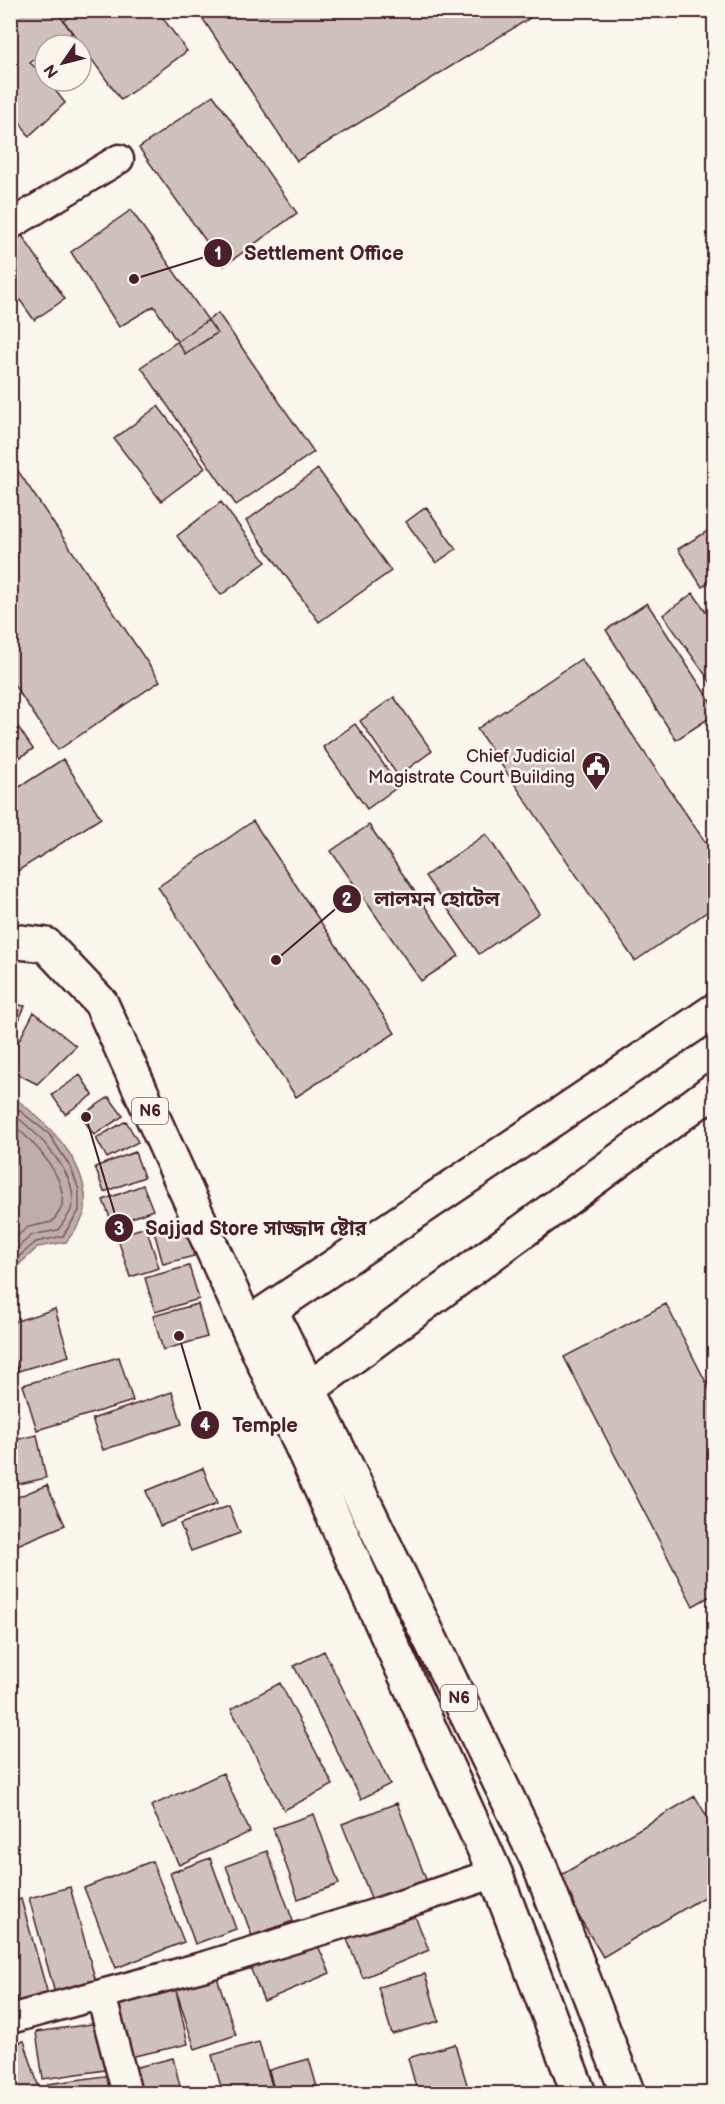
<svg xmlns="http://www.w3.org/2000/svg" width="725" height="2104" viewBox="0 0 725 2104" font-family="'Balsamiq Sans','Noto Sans Bengali',sans-serif">
	<style>
		.water { fill: #bfadaa; stroke: #907477; stroke-width: 1.5 }
		.lines { fill: none; stroke-linecap: round; stroke-linejoin: round }
		.shore { stroke: #79585e; stroke-width: 1.5 }
		.building { fill: #cfc2bc; stroke: #4a1f2b; stroke-width: 1.5 }
		.minor-casing { stroke: #4a1f2b; stroke-width: 33 }
		.tertiary-casing { stroke: #4a1f2b; stroke-width: 38 }
		.trunk-casing { stroke: #4a1f2b; stroke-width: 38 }
		.minor { stroke: #fbf7ec; stroke-width: 28 }
		.tertiary { stroke: #fbf7ec; stroke-width: 33 }
		.trunk { stroke: #fbf7ec; stroke-width: 33 }
		.labels { text-anchor: middle; dominant-baseline: central; stroke-width: 5; stroke-linejoin: round; paint-order: stroke }
		.shield { fill: #fbf7ec; stroke: #7f6065; stroke-width: 1.5 }
		.shield-label { font-size: 16px; font-weight: bold; fill: #4a1f2b }
		.poi-label { font-size: 18px; fill: #4a1f2b; stroke: #fbf7ec; text-anchor: end }
		.leader { fill: none; stroke: #4a1f2b; stroke-width: 2 }
		.callout-dot { fill: #4a1f2b; stroke: #fbf7ec; stroke-width: 2 }
		.mark-label { font-size: 18px; text-anchor: middle; font-weight: bold; fill: #fff }
		.callout-label { font-size: 20px; text-anchor: middle; font-weight: bold; fill: #4a1f2b; stroke: #fbf7ec; stroke-width: 5; stroke-linejoin: round; paint-order: stroke }
	</style>
	<rect width="100%" height="100%" fill="#fbf7ec"/>
	<filter id="ink" filterUnits="userSpaceOnUse"><feTurbulence type="fractalNoise" baseFrequency=".0167" numOctaves="2"/><feDisplacementMap in="SourceGraphic" scale="12" xChannelSelector="R" yChannelSelector="G"/><feConvolveMatrix kernelMatrix="1 2 1 2 8 2 1 2 1" color-interpolation-filters="sRGB"/></filter>
	<g filter="url(#ink)">
		<!-- water -->
		<path class="water" d="M11,1095C46,1122 90,1161 85,1210C84,1220 72,1234 66,1242L38,1247L11,1272Z"/>
		<g class="lines">
			<!-- shore -->
			<path class="shore" d="M10,1103L49,1134L71,1168L79,1190V1211L63,1236L36,1242L10,1264
				M10,1112C34,1129 83,1177 71,1210C68,1217 62,1224 58,1230L32,1235L10,1254
				M10,1123C32,1139 67,1176 62,1205C61,1211 56,1217 52,1222L28,1227L10,1242"/>
		</g>
		<!-- building -->
		<path class="building" d="M10,10H56L72,33L55,45H45V52L30,63L41,72L45,81H48L65,103L29,136L10,107Z
			M78,10H157L187,51L121,100L64,21Z
			M197,10H543L297,161Z
			M213,95L297,213L224,266L139,148Z
			M131,210L217,333L185,354L154,306L119,327L71,252Z
			M15,225L65,299L34,320L10,286V228Z
			M218,313L314,452L236,505L141,367Z
			M158,406L205,468L161,501L114,439Z
			M10,459L160,681L58,750L10,679Z
			M318,469L391,571L319,622L246,521Z
			M221,502L266,562L221,595L177,536Z
			M426,507L456,549L436,563L406,522Z
			M714,527V579L702,587L678,549Z
			M693,593L714,623V687L663,615Z
			M647,603L714,707V715L676,740L606,630Z
			M581,659L714,855V907L635,961L477,729Z
			M394,697L432,751L398,776L360,721Z
			M10,715L33,749L10,764Z
			M355,724L399,786L367,809L323,747Z
			M63,759L101,818L10,876V793Z
			M253,821L395,1033L296,1097L158,887Z
			M369,825L459,956L421,981L331,851Z
			M486,834L539,913L479,954L425,876Z
			M10,1003L25,1006L11,1039H10Z
			M34,1012L76,1046L37,1084L10,1070V1058Z
			M80,1075L93,1095L65,1114L52,1095Z
			M109,1097L123,1116L94,1135L81,1116Z
			M126,1121L138,1142L107,1158L96,1138Z
			M135,1152L144,1177L104,1192L95,1167Z
			M143,1185L153,1210L113,1225L103,1200Z
			M184,1216L194,1256L163,1264L152,1224Z
			M146,1227L159,1268L130,1277L117,1236Z
			M189,1266L199,1299L155,1312L145,1278Z
			M198,1304L207,1337L163,1350L153,1316Z
			M666,1304L714,1398V1594L693,1606L564,1357Z
			M55,1309L69,1356L18,1371L10,1348V1323Z
			M119,1357L133,1401L37,1430L23,1385Z
			M172,1392L182,1424L103,1450L92,1419Z
			M37,1435L46,1478L10,1486V1441Z
			M203,1468L217,1504L160,1526L146,1491Z
			M47,1485L65,1525L10,1548V1500Z
			M229,1506L240,1533L191,1551L180,1524Z
			M324,1651L390,1784L361,1799L294,1666Z
			M280,1683L333,1785L284,1810L231,1709Z
			M223,1773L250,1832L179,1865L151,1806Z
			M695,1796L714,1829V1891L603,1957L556,1878Z
			M397,1803L427,1882L373,1903L342,1824Z
			M314,1814L339,1884L298,1899L273,1828Z
			M267,1851L293,1921L252,1936L226,1866Z
			M210,1858L236,1929L195,1944L170,1873Z
			M152,1861L184,1942L116,1968L84,1888Z
			M70,1887L97,1986L56,1997L29,1898Z
			M21,1899L49,1998L10,2008V1902Z
			M412,1909L429,1950L363,1978L346,1937Z
			M312,1932L330,1973L264,2001L247,1960Z
			M215,1971L236,2035L195,2049L174,1984Z
			M425,1974L439,2021L392,2034L378,1987Z
			M176,1990L188,2044L108,2062L95,2008Z
			M98,2023L105,2070L43,2079L36,2032Z
			M24,2041L41,2094H10V2045Z
			M259,2042L273,2089L256,2094H223L212,2055Z
			M455,2044L469,2091L459,2094H418L408,2058Z
			M173,2058L182,2094H128L122,2071Z
			M309,2059L319,2094H275L269,2070Z
			M111,2075L113,2094H50L48,2084Z"/>
		<g class="lines">
			<!-- minor casing -->
			<g class="minor-casing">
				<path id="minor" d="M10,225L119,159
					M101,1995L127,2094
					M10,2019L205,1966L374,1914L495,1873"/>
			</g>
			<!-- tertiary casing -->
			<g class="tertiary-casing">
				<path id="tertiary" d="M247,1325L714,1011
					M286,1406L714,1090"/>
			</g>
			<!-- trunk casing -->
			<g class="trunk-casing">
				<path id="trunk" d="M10,941L46,945L101,1003L495,1873L579,2094
					M271,1311L537,1859L628,2094"/>
			</g>
			<!-- minor -->
			<use href="#minor" class="minor"/>
			<!-- tertiary -->
			<use href="#tertiary" class="tertiary"/>
			<!-- trunk -->
			<use href="#trunk" class="trunk"/>
		</g>
	</g>
	<!-- icons -->
	<defs>
		<g id="civic-pin" transform="scale(1.5)"><path d="M0 17L-7.5 6A9.5 9.5 0 1 1 7.5 6Z" fill="#4a1f2b" stroke="#fbf7ec"/><path d="M-.6-6.5H3V-4.5H.6V-3L4-1V1h2V6H-6V1h2V-1L-.6-3ZM-1.2 2.5V6h2.4V2.5Z" fill="#fff"/></g>
	</defs>
	<g fill-rule="evenodd">
		<use href="#civic-pin" x="596" y="766"/>
	</g>
	<g class="labels">
		<!-- shield labels -->
		<g class="shield">
			<rect x="132" y="1098" width="36" height="26" rx="4.5"/>
			<rect x="441" y="1685" width="36" height="26" rx="4.5"/>
		</g>
		<g class="shield-label">
			<text x="150" y="1111">N6</text>
			<text x="459" y="1698">N6</text>
		</g>
		<!-- poi labels -->
		<g class="poi-label">
			<text x="575" y="756">Chief Judicial<tspan x="575" dy="21">Magistrate Court Building</tspan></text>
		</g>
	</g>
	<!-- callouts -->
	<path class="leader" d="M134 279L218 253M276 960L347 899M86 1117L119 1228M179 1336L205 1425"/>
	<g class="callout-dot">
		<circle cx="134" cy="279" r="6"/>
		<circle cx="276" cy="960" r="6"/>
		<circle cx="86" cy="1117" r="6"/>
		<circle cx="179" cy="1336" r="6"/>
		<circle cx="218" cy="253" r="15"/>
		<circle cx="347" cy="899" r="15"/>
		<circle cx="119" cy="1228" r="15"/>
		<circle cx="205" cy="1425" r="15"/>
	</g>
	<g class="mark-label">
		<text x="218" y="260">1</text>
		<text x="347" y="906">2</text>
		<text x="119" y="1235">3</text>
		<text x="205" y="1431">4</text>
	</g>
	<g class="callout-label">
		<text x="324" y="260">Settlement Office</text>
		<text x="437" y="906">লালমন হোটেল</text>
		<text x="256" y="1235">Sajjad Store সাজ্জাদ ষ্টোর</text>
		<text x="265" y="1432">Temple</text>
	</g>
	<!-- margin -->
	<rect width="725" height="2104" fill="none" stroke="#fbf7ec" stroke-width="36"/>
	<rect x="18" y="18" width="689" height="2068" fill="none" stroke="#4a1f2b" stroke-width="2" filter="url(#ink)"/>
	<!-- north arrow -->
	<g transform="translate(63 63) rotate(235)"><circle r="28" fill="#fbf7ec" stroke="#b4a19f" stroke-width="1.5"/>
	<path d="M0-4.5L10 22L0 15L-10 22Z" fill="#4a1f2b"/>
	<text y="-9" font-size="16" font-weight="bold" text-anchor="middle" fill="#4a1f2b">N</text>
	</g>
</svg>
